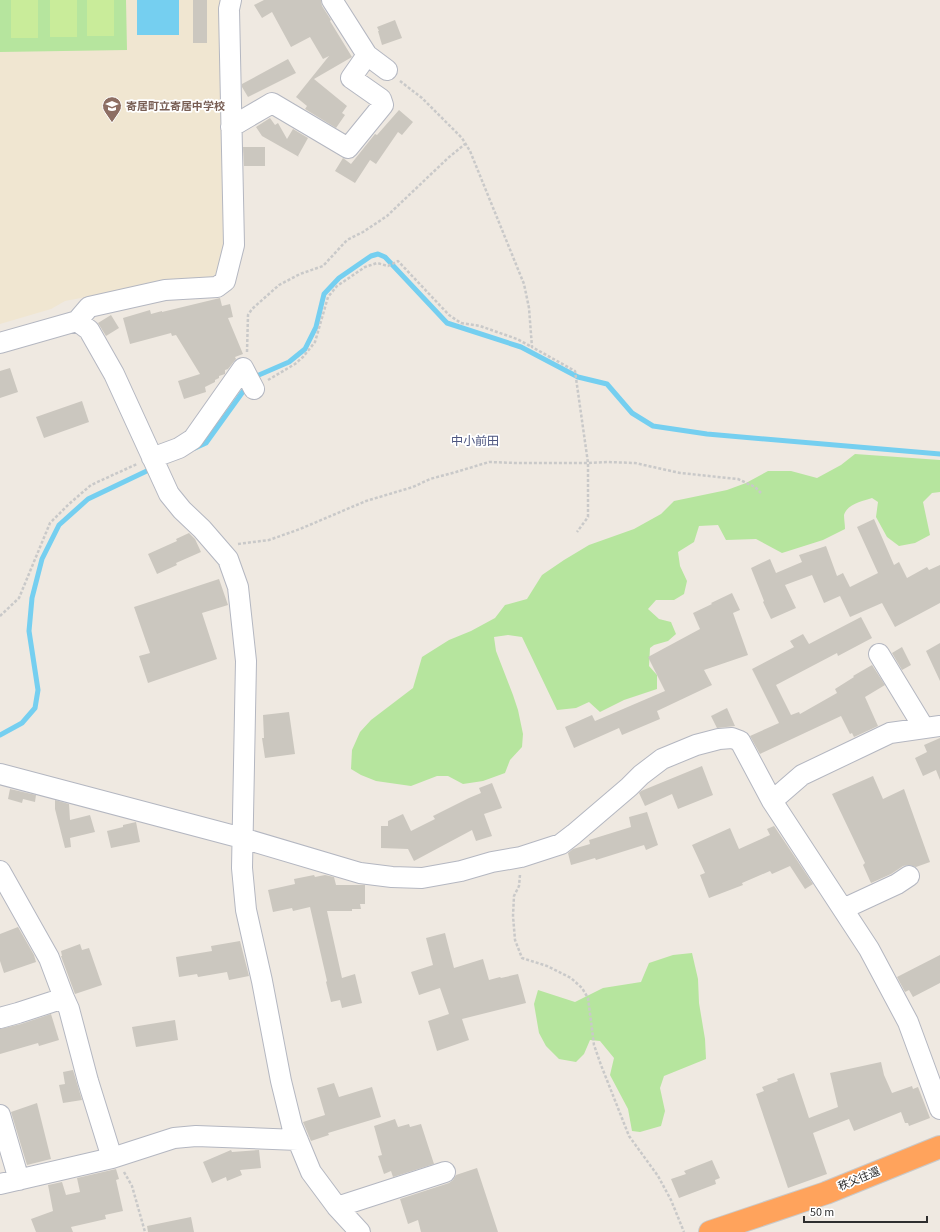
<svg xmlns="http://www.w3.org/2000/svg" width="940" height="1232" viewBox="0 0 940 1232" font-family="'Source Sans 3','Noto Sans JP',sans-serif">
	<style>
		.education { fill: #f0e6d1 }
		.green { fill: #b6e59e }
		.pitch { fill: #c9ec9a }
		.water { fill: #75cff0 }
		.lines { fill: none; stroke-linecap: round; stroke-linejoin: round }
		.stream { stroke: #75cff0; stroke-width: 5 }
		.building { fill: #cbc7bf }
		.minor-casing { stroke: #b4b7c1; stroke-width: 22 }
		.highway-casing { stroke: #c9c9c9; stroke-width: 24 }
		.path { stroke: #c9c9c9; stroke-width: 2.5; stroke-dasharray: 3 2; stroke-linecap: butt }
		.minor { stroke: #fff; stroke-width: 20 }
		.highway { stroke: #ffa35c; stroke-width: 22 }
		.labels { text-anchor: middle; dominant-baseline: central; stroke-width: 3.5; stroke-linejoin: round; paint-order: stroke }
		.education-label { font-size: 11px; font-weight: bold; fill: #785e54; stroke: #fff; text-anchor: start }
		.street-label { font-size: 11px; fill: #2e2e2e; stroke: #fff }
		.neighbourhood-label { font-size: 12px; fill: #4d5680; stroke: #fff }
	</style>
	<rect width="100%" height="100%" fill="#efe9e1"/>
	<!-- education -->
	<path class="education" d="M0,0H222L226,247L221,271L214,279L165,282L65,301L51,309L0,324Z"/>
	<!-- green -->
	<path class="green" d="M0,0H126L127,50L0,52Z
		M855,454L940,460V492L932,493L923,502L930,535L915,543L899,546L887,537L876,517L878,502L872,498C863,501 847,504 844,515C844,519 845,525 845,529L823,540L782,553L756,539L726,540L718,525L699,526L694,542L678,552L680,566L687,581L684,594L674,600H656L648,609L659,619L671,622L676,634L668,641L654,645L650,648L649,666L657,675V689L624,700L600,712L589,702L576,708L557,710L522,637L508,635L494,637L496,651L513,695L518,710L523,734L522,747L510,760L505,773L483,781L463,784L448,776H437L411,786L376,781L361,775L351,769L352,750L360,732L371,720L413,688L422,657L449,640L471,631L495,618L505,605L527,599L542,575L564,560L589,545L634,529L661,514L674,501L727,490L746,483L768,471H791L817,478L841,465Z
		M692,953L698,979L699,1003L705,1039L706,1059L664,1076L660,1088L665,1111L661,1126L640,1132L632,1131L628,1109L610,1075L614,1058L600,1041L590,1040L584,1054L576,1062L559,1059L546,1046L539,1033L534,1004L538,990L575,1002L603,988L641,982L649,963L673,955Z"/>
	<!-- pitch -->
	<path class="pitch" d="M11,0H38V38H11Z
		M50,0H77V37H50Z
		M87,0H114V36H87Z"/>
	<!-- water -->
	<path class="water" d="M137,0H179V35H137Z"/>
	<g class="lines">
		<!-- stream -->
		<path class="stream" d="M252,378L289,362L305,349L316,327L324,294L339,278L371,256L378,254L385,257L447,323L521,347L578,377L607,384L632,413L653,426L707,434L940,454
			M195,448L206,443L247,386
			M0,735L22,723L35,708L38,690L29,631L32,598L42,559L59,525L88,499L153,468"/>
	</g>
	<!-- building -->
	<path class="building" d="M193,0H207V43H193Z
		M264,0H321L322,6L331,20L330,21L352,57L314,79L347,106L342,113L345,115L336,128L305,109L307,106L296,97L329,56L323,59L310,37L291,47L272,12L262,18L254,5Z
		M395,20L402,38L382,45L378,31H379L377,27Z
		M288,59L296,73L248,97L242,87V84Z
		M399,110L413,122L402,135L398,132L376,164L370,160L355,183L335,171L343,158L351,164L375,134L377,135Z
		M270,118L275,125L278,123L287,139L293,129L308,138L298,156L299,157L262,136L256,127Z
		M243,147H265V166H244Z
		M220,298L222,306L230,304L233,317L228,318L243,354L235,357L236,359L228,369L225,370V374L219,376V378L215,380V382L205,387L206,392L184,399L178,381L200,374L176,335L172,336L171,333L130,344L123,318L150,310L151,314L162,311V312Z
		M111,315L119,328L106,336L98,323Z
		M10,368L18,392L0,398V371Z
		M82,401L89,422L44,438L36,417Z
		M874,519L894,565L899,562L907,578L927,567L929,570L940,565V603L895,627L882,603L850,617L840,596L824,603L812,575L785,585L796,608L771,619L763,602L764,601L751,568L770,559L776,573L802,562L799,555L826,546L837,576L843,573L850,587L878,573L857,527Z
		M189,533L195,539L201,552L176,563L177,565L157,574L148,554L177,541L176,539Z
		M219,579L228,605L202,613L217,659L148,683L139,656L150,653L134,607Z
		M732,593L740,610L733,613L748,655L704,670L712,685L657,711L660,719L622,735L619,728L574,748L565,727L592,715L595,721L665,691L648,657L700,629L693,613L712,604L711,603Z
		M861,617L872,638L838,656L837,653L776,685L791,715L799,712L800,714L837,693L835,689L854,677L853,676L872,665L885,685L865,697L878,726L854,737L852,733L850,734L841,716L760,754L750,736L779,723L752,669L794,647L790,641L803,634L809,644Z
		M940,643V681L926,651Z
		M902,647L911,665L902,670L892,653Z
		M727,708L735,726L717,728L711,716Z
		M289,712L295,754L265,758L262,738H264L263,715Z
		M940,738V780L936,770L923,776L915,758L927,752L924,745Z
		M702,766L713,795L678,809L672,794L645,806L639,793L641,791Z
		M873,776L883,799L904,789L930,862L916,867L909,865L903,866L891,874L871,883L863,865L865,863L832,794Z
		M492,783L502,808L484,814L492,836L476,841L472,830L414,861L408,849L381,848V826H388V821L403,814L411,831L435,819L433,816L469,798L481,793L479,788Z
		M10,789L36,795L35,802L23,799L22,803L8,799Z
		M55,800L69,804L70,820L90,815L95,832L70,838L71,847L65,848L55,809Z
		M647,812L658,845L646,850L644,845L596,860L595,858L571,865L568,853L573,849L590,844L589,840L631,827L629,817Z
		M136,822L140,842L111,848L107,831L123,827V825Z
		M774,826L813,884L805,889L790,866L772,874L770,871L742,883L743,885L709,898L700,875L705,873L692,845L730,828L739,849L770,835L767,829Z
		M314,875L315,877L325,875L334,877L336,885H365V904H360L361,909H352V911H327L342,978L355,974L362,1003L342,1008L340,1000L331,1002L326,982L327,981L310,907L293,911L292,908L273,912L268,890L295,884L294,879Z
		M18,927L34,955L36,962L4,973L0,961V934Z
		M445,933L454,968L483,959L489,980L500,977L501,978L518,974L526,1003L462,1019L469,1040L437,1051L428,1021L449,1014L440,988L419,995L411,972L433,965L426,938Z
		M240,941L249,976L229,980L227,972L198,977L197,974L179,977L176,957L212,951L211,946Z
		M80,944L82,950L89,948L102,985L75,994L61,956H62L61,951Z
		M940,955V983L913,997L909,990L905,992L897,977Z
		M51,1014L59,1040L39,1046L38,1043L0,1054V1029L21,1024Z
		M175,1020L178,1040L136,1047L132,1027Z
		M881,1062L884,1075L892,1093L912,1086L913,1089L918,1087L930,1118L909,1126L908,1123H905L901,1112L854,1131L849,1119L813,1133L827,1174L788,1188L756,1094L764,1091L762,1087L778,1081L777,1079L794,1073L809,1118L838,1107L830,1073Z
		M73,1070L82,1100L63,1103L59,1085L65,1084L63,1072Z
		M334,1083L339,1097L372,1087L381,1117L328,1133L329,1135L311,1141L303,1122L325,1115L317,1088Z
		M37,1103L51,1159L27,1165L11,1112Z
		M395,1119L398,1127L409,1124L410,1127L421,1124L434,1164L393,1177L391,1171L384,1174L378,1156L382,1155L374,1126Z
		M231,1150L232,1152L259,1150L261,1168L240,1170L242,1175L227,1181L226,1177L212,1183L203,1162Z
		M712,1160L720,1178L715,1180L716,1184L679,1198L671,1179L686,1174L684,1171Z
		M477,1168L498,1232H421L418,1220L408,1224L400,1199L449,1183L453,1180L456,1175Z
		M116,1169L119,1179L116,1180L123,1211L105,1215L106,1219L71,1227L73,1232H36L31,1219L53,1211L48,1185L62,1182L66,1195L80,1192L77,1178Z
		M191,1217L194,1232H148L147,1226Z"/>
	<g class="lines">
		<!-- minor casing -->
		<g class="minor-casing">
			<path id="minor" d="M332,0L367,55L387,70
				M231,127L272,103L348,148L383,105L381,99L351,78L367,55
				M77,321L89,330L114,374L169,494L182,510L202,529L228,559L238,587L246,661L242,868L246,910L262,981L281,1081L292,1126L311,1172L337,1207L360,1232
				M0,343L77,321L89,307L165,290L217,287L225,281L234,245L229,9L231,0
				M152,458L179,448L193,439L243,368L254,389
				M879,654L924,728
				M0,774L242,838L360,873L392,877L422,878L461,871L492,862L521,857L561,844L574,834L629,787L641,775L662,759L696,745L719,739L732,738L740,741L772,801L869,949L908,1022L940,1109
				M772,801L802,775L867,744L890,733L940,726
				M0,871L49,958L64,998L18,1013L0,1018
				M843,909L897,884L909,876
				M64,998L69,1009L88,1081L112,1158
				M0,1115L19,1180
				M0,1184L112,1158L174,1138L196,1136L298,1140
				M337,1207L445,1172"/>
		</g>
		<!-- highway casing -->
		<g class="highway-casing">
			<path id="highway" d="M710,1232L826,1193L940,1147"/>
		</g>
		<!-- path -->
		<path class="path" d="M400,81L422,98L462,138L470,151L524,284L529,308L532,347L575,371L588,463V517L577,532
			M247,352L248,315L252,309L279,285L300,274L323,266L347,240L363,232L387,216L448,158L465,144
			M268,380L295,364L303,357L315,342L328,297L337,286L365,267L377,263L388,266L398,261L449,315L461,323L480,326L517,339L532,347
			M238,544L269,540L300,529L366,501L413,487L430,479L456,472L489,462L516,463H588L608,462L635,463L680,473L738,479L755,487L761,493
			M0,616L19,598L50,523L69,504L91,485L137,464
			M520,875L519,886L514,896L513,916L515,940L522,958L547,966L571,978L582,988L588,998L594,1045L601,1065L629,1136L658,1176L671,1200L684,1232
			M124,1172L132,1186L145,1232"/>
		<!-- minor -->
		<use href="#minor" class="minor"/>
		<!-- highway -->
		<use href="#highway" class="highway"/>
	</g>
	<!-- icons -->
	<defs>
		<g id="school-pin" transform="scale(1)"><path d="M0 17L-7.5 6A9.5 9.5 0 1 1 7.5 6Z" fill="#8d6e63" stroke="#fff"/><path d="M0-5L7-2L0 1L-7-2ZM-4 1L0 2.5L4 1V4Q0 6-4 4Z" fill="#fff"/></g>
	</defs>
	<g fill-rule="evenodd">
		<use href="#school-pin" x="112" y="106"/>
	</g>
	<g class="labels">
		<!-- education labels -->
		<g class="education-label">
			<text x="126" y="106">寄居町立寄居中学校</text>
		</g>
		<!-- street labels -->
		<g class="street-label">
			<text transform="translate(859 1179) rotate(-22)">秩父往還</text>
		</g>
		<!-- neighbourhood labels -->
		<g class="neighbourhood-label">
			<text x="475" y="441">中小前田</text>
		</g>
	</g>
	<!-- scale -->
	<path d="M804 1216v6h123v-6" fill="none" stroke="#2e2e2e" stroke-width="2"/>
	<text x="810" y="1216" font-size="12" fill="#2e2e2e" stroke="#ffffff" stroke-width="3" paint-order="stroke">50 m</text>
</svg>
